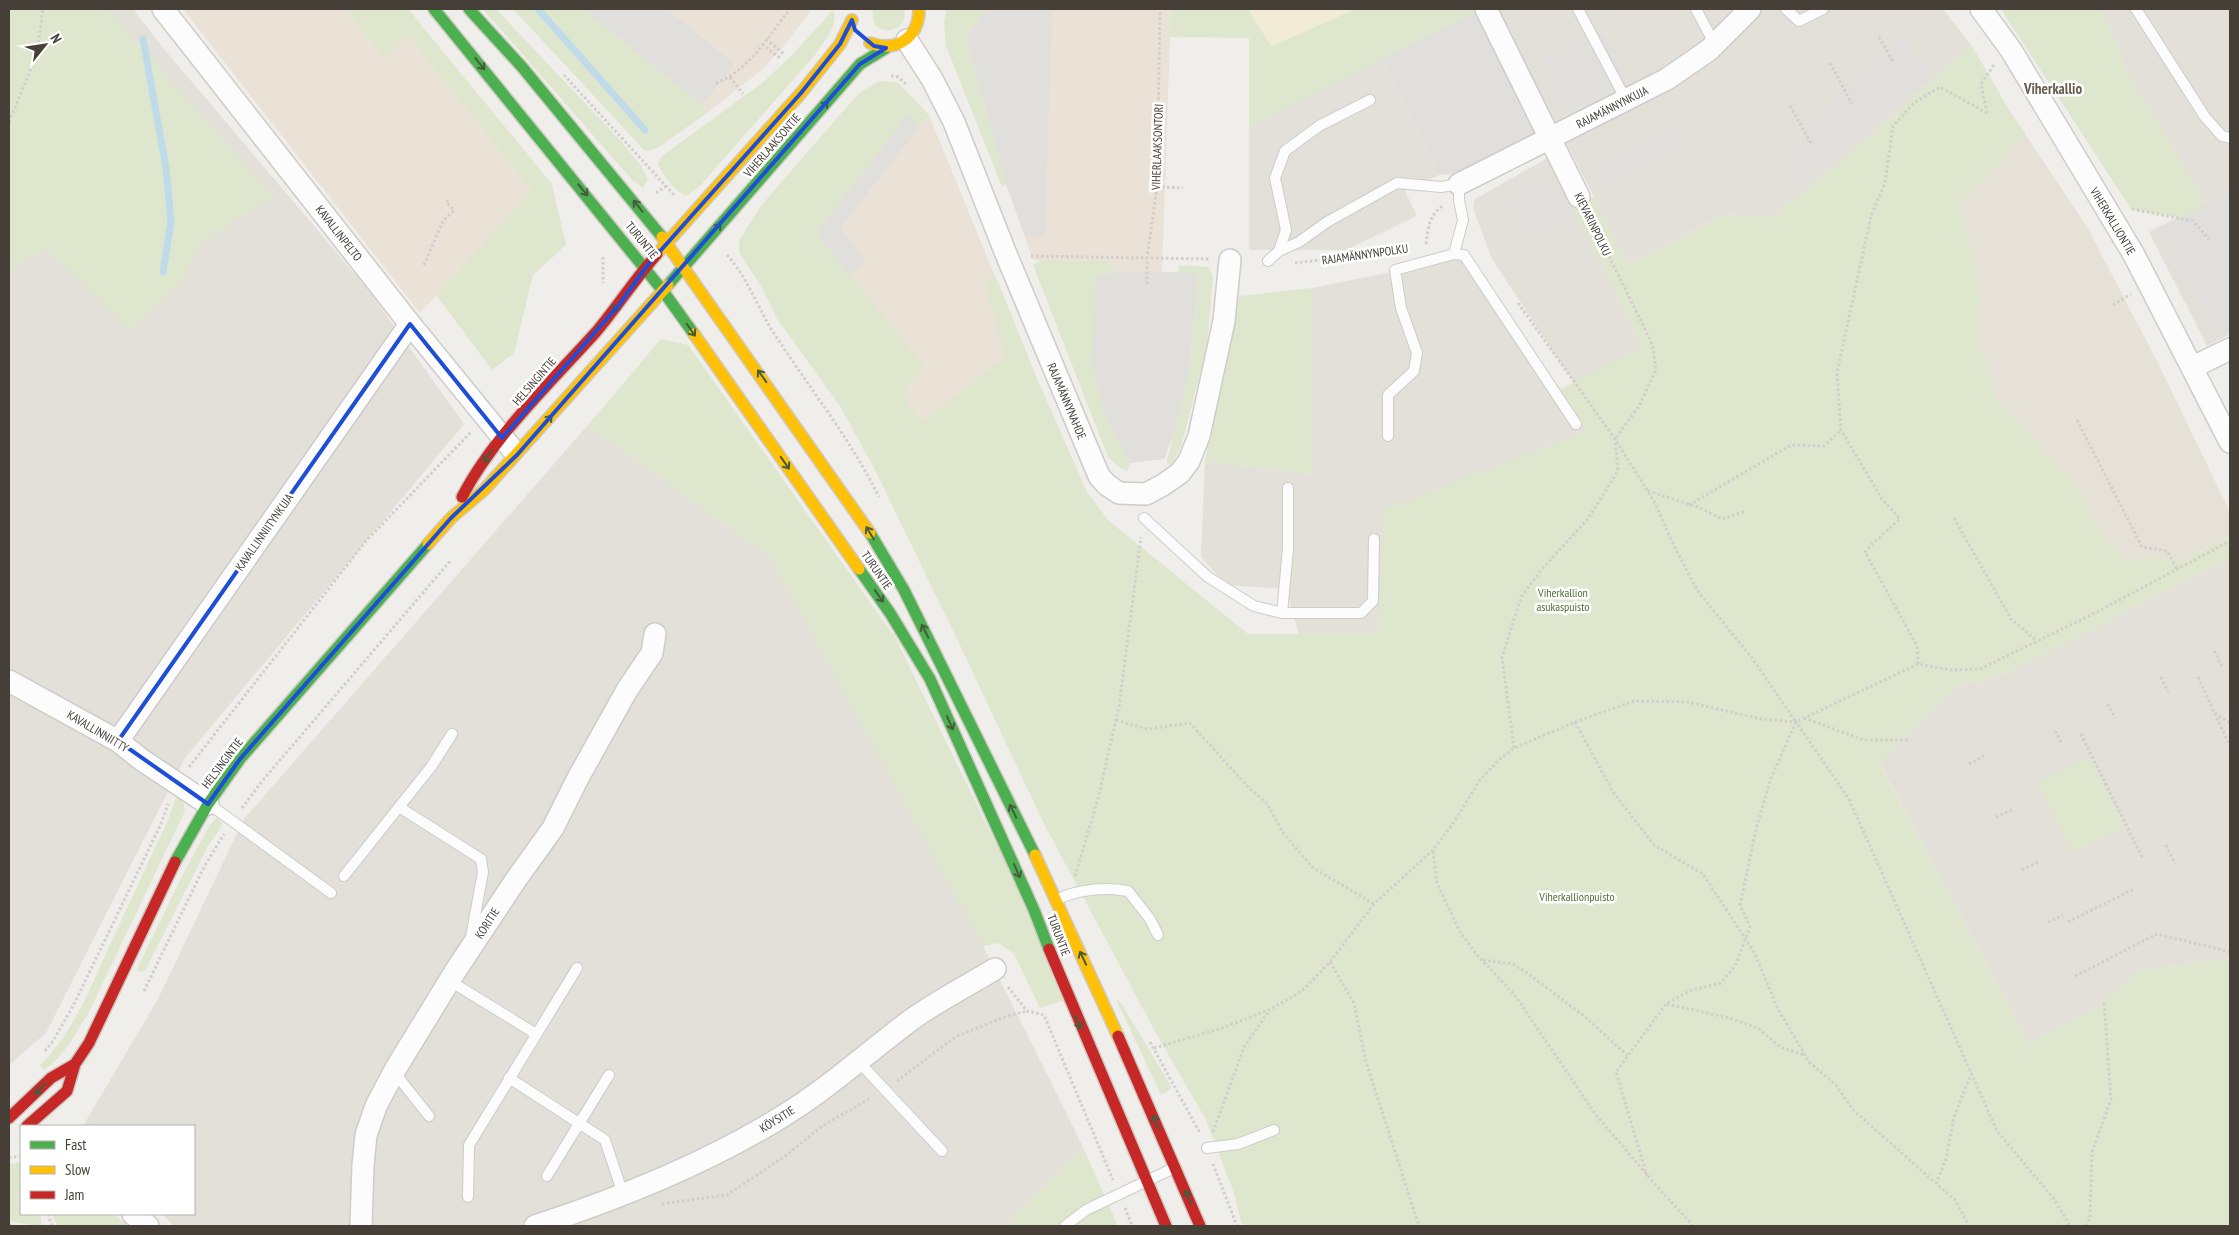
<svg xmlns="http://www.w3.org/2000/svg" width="2239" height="1235" viewBox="0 0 2239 1235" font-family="'PT Sans Narrow',sans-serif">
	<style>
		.residential { fill: #e3dfd9 }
		.commercial { fill: #eae2d7 }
		.education { fill: #e6e1d6 }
		.green { fill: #dee7cd }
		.sand { fill: #f2ebd7 }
		.parking { fill: #e1dfdb }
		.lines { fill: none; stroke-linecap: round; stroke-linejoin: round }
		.stream { stroke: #bfdae9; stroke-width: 7 }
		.lane-casing { stroke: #ceccc8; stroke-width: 12 }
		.street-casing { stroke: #ceccc8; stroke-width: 24 }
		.fast-casing { stroke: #cecac2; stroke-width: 14 }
		.slow-casing { stroke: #cecac2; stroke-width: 14 }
		.jam-casing { stroke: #cecac2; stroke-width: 14 }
		.path { stroke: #d1cecb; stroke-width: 3; stroke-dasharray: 2.5 2.5; stroke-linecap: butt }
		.lane { stroke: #fdfcfc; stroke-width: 10 }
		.street { stroke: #fdfcfc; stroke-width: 21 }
		.fast { stroke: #4caf50; stroke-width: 11 }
		.slow { stroke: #ffc107; stroke-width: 11 }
		.jam { stroke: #c62828; stroke-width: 11 }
		.oneway { stroke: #475b3d }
		.marked { fill: none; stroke: #1d4ed8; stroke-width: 4; stroke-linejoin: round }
		.labels { text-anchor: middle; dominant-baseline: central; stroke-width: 5; stroke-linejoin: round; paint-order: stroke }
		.street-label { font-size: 12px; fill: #453f37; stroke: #fff }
		.park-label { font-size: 12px; fill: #4b7130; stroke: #fff }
		.quarter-label { font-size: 15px; font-weight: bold; fill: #675d50; stroke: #fff }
	</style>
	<rect width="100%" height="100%" fill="#f0eeea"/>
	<!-- residential -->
	<path class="residential" d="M9,9H133L164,49L369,291L464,424L185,758L46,1033L9,1065Z
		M1498,9H1943L1972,46L1803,194L1770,217L1723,215L1628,264Z
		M2102,9H2230V334L2207,346L2149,232L2206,203L2129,76Z
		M1381,59L1439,175L1405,191L1417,216L1346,250H1249V126Z
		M1548,158L1643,347L1574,383L1492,259L1473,208L1475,199Z
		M1466,257L1588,431L1384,510L1378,634H1299L1286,589L1226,585L1201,557L1205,461L1312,474V288Z
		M588,425L770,557L972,924L1083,1147L1006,1226H174L162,1214H194V1126H83L158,999L244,819Z
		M2230,559V958L2138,971L2095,1009L2029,1044L1879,762L1956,687L2002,675Z"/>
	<!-- commercial -->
	<path class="commercial" d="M183,9H345L384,57L407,35L531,190L420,313Z
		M583,9H812L787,42L763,69L707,113L702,105Z
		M986,9H1171L1162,272L1117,271L1111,261L1033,260L1006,184Z
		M880,81L898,83L929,115L1035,374L922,421L760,207L858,94Z"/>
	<!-- education -->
	<path class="education" d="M2012,115L2087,227L2158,363L2230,512V536L2179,562L2085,596L1875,304Z"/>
	<!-- green -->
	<path class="green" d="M9,9H108L273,196L201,243L180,283L130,331L46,249L9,271Z
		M345,9H408L552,184L566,245L533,275L514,353L492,370L436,295L531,190L408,36L384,58Z
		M483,9H496L620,140L640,164L648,179L643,188L633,181Z
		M513,9H583L702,105L707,113L656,149L645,151Z
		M872,9H904C909,28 885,38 874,23Z
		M947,9H986L966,37L1006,184L1002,187L946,46L944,21Z
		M1171,9H1248L1272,46L1355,9L1480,10L1249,126V38L1170,37Z
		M2001,9H2102L2129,76L2206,203L2181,218L2131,209Z
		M833,10C840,23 822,44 815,55L699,187L686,196C673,190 664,176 658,164L662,156L762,83L790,57Z
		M1972,46L2012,115L2026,134L1960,203L1980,287L1981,348L1994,395L2078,488L2100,531L2128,562L2158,557L2179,562L2230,536V559L2002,675L1956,687L1879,763L2029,1044L2095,1009L2138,971L2230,958V1226H1242L1235,1196L1206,1120L1157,1035L1044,824L958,641L875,470L840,406L777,319L762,288L739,252V241L760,207L858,94L880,81L898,83L929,115L919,128L908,115L816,233L926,368L906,387L905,398L922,421L1005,358L985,282L994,276L999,284L1035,374L1087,492L1108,520L1248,634H1378L1383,510L1587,431L1559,390L1643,347L1573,208L1594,197L1628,264L1724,215L1770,217L1803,194Z
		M1041,260L1111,261L1117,271L1095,276L1106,418L1130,463L1127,471L1120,468L1108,457L1033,265Z
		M1179,265L1209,267L1213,277L1207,347L1181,447L1172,463L1168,465L1167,460L1188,378L1199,276L1178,272Z
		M1312,288V474L1205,461L1239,296Z
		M661,339L688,345L896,639L1022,897L1063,1001L1040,1008L1014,954L998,943L983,946L770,557L588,425Z
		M2090,757L2125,828L2073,853L2038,783Z
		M178,792L183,799L185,811L88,1014C76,1033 64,1057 44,1070L40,1065C72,1034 90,989 108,949C128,906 148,863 168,820Z
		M217,817L222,823L218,832L208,846L145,971L139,972L137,969L183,874L209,826Z
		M1116,999L1121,1003L1172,1088L1161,1095Z
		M1083,1147L1118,1226H1006Z
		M21,1162V1214H40L42,1225L35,1226L9,1221V1164Z
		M52,1214H113L129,1226H57Z"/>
	<!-- sand -->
	<path class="sand" d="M1248,9H1355L1271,46Z"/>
	<!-- parking -->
	<path class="parking" d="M583,9H667L735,64L702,105Z
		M986,9H1052L1045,237L1025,236L1006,184L966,37Z
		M1480,10L1541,131L1460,173L1439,175L1381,59Z
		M1602,28L1630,79L1568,112L1541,60Z
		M1905,39L1932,75L1805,185L1789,167L1809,124L1855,76Z
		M908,115L919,128L840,228L866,261L851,276L816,233Z
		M1678,121L1689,143L1603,186L1592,164Z
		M1552,177L1573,216L1530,238L1510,200Z
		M2230,192V330L2216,338L2159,230Z
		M1117,271L1178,272L1199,275L1188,378L1174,434L1164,459L1130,463L1106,418L1093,367L1095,276Z"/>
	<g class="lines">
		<!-- stream -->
		<path class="stream" d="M538,9L645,130
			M143,39L166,168L171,222L163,272"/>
		<!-- lane casing -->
		<g class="lane-casing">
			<path id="lane" d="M1578,9L1626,100
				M1696,9L1715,45
				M1786,9L1799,21L1823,9
				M2136,9L2205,117L2222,136L2230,138
				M1279,251L1299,242L1327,222L1397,183L1441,187L1459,184V200L1463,220L1454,254L1464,255L1576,424
				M1268,261L1279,251L1286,230L1275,178L1285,151L1319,126L1370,100
				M1388,436V395L1414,371L1417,353L1401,308L1395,270L1454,254
				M1144,518L1208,577L1254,606L1282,613H1361L1373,601L1374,539
				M1282,613L1288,549V488
				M209,804L331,893
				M399,807L431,767L452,734
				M344,876L399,807L481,859L483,872L471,937
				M1058,899C1079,889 1105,887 1128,891L1150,919L1158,935
				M450,981L536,1034
				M859,1062L942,1151
				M394,1072L429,1116
				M509,1078L605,1140L623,1194
				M1207,1148L1238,1144L1274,1130
				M547,1176L609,1075
				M468,1197L469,1145L577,968
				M1065,1226L1086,1210L1174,1168"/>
		</g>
		<!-- street casing -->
		<g class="street-casing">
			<path id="street" d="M163,9L410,324L512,449
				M1486,9L1579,197
				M1981,9L2011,50L2134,255L2230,442
				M907,40L932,79L954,122L1006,254L1099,476L1107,485L1119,493L1146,494L1163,485L1180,473L1189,461L1199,436L1224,321L1230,260
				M1459,184L1667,79L1709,50L1750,9
				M2193,367L2230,349
				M9,681L118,741L142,760L208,804
				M118,741L410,324
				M133,1214L148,1226
				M361,1226L363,1165L366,1135L376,1106L396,1068L456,970L515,881L553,828L578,778L627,690L652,653L655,634
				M535,1226C621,1198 706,1164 783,1116C829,1088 868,1052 911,1020C937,1001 967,986 995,969"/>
		</g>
		<!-- fast casing -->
		<g class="fast-casing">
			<path id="fast" d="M434,9L663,291L694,334
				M469,9L522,67L662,237
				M668,285L860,64L886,48
				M870,533L904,590L1035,855
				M859,569L890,613L930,679L1034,910L1049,949
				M175,862L208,804L240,759L428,544"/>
		</g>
		<!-- slow casing -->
		<g class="slow-casing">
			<path id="slow" d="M870,43C897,53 919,37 919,9
				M662,237L870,533
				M657,254L801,93L840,44L852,20
				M694,334L859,569
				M428,544L451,518L484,490L668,285
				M1035,855L1118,1036"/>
		</g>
		<!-- jam casing -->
		<g class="jam-casing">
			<path id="jam" d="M462,497C493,437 551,382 596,332C617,307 635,279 657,254
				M1049,949L1166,1226
				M1118,1036L1200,1226
				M9,1118L51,1078L75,1064
				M27,1126L67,1091L75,1064L89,1043L175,862"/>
		</g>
		<!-- path -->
		<path class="path" d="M1879,37L1893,62
			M766,39L785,55
			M762,44L781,59
			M1830,63L1852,104
			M564,75L675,196
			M891,76L898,77L905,83L908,81
			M730,77L743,94
			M716,83C750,70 768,36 790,9
			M1790,106L1812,145
			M1987,113L1981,84L1994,65
			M9,122L37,54L43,9
			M1157,187L1183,188
			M656,193L666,186
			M2132,209L2193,221L2209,239
			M1589,216L1645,329L1653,347L1656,370L1639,406L1615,439
			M1426,244C1428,227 1429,215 1444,205
			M727,255C746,276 756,303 770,327C806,384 849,436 879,497
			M1031,256L1209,259
			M603,257V283
			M1295,263L1396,251
			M424,265L443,221L454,210L446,202L450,199
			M1147,284V258L1157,187L1160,9
			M1518,303L1615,439L1655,503L1672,542L1697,590L1752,658L1796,722
			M2113,305L2131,294
			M2077,420L2142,547L2167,551L2177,569
			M1648,491L1698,507L1722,519L1746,511
			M1689,505L1791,445L1824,446L1841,430
			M1954,518L2011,619L2037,641
			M2214,651L2222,666
			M1918,664L1917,646L1865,552L1873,543L1900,519L1882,499L1841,430L1837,373L1871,216L1885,183L1893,126L1914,103L1940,87L1987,113
			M2161,677L2168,692
			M2198,677L2230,746
			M2108,704L2115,718
			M2215,713L2230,723
			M1804,718L1864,740H1909
			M1116,720L1147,729L1190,723L1250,789L1266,802L1284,834L1313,868L1374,904
			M1575,722L1613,792L1654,845L1703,874L1754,952L1778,1009L1809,1062L1836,1085L1853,1110L1955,1200L1969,1226
			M2055,731L2062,744
			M2081,734L2142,857
			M1514,748L1502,657L1515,616L1522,596L1541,570L1588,519L1618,471L1615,439
			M1969,764L1984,756
			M189,767L366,541L471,432
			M263,780L451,560
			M242,808L263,780
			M1996,817L2012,810
			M2166,845L2175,864
			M1433,851L1437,883L1460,932L1477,955L1514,994L1596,1115L1660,1190L1689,1221L1692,1226
			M2022,870L2038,862
			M1075,876L1098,799L1119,707L1141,537
			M2048,922L2063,915
			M2068,922L2134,889
			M1483,960L1513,964L1527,973L1584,1016L1627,1055
			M1330,962L1354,1003L1366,1062L1419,1226
			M2075,976L2157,934L2230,952
			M1008,987L1027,1011L1044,1015L1113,1180
			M144,991L204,867L224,834
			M1667,1004L1729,1018L1758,1028L1780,1047L1804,1055
			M1150,1042L1200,1133
			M1154,1048L1219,1029L1269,1010L1302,991L1330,962L1374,904L1432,851L1452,825L1480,780L1498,761L1514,748L1575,722L1634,701L1687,702L1762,719L1796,722L1849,799L1997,1131L2054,1199L2070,1226
			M45,1051L53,1041L73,1006L161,824L168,804
			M897,1081L955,1037L1007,1016L1027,1011
			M1213,1132L1244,1047L1269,1011
			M9,1158L21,1156
			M1213,1164L1237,1226
			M1647,1176L1616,1072L1666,1004L1689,991L1721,983L1735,966L1750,927L1740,905L1757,825L1771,778L1796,722L1918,664L1950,670L1980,669L2095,613L2230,541
			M1936,1184L1946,1159L1954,1117L1971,1074
			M662,1204L727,1195L784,1157L822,1126L871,1098
			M1125,1208L1132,1226
			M48,1214L52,1226
			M9,1225L14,1226
			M2086,1226L2090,1218L2092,1152L2111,1100L2104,1001"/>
		<!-- lane -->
		<use href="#lane" class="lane"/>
		<!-- street -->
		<use href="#street" class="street"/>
		<!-- fast -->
		<use href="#fast" class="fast"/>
		<!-- slow -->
		<use href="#slow" class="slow"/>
		<!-- jam -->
		<use href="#jam" class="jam"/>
	</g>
	<!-- one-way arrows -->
	<defs><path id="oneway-shaft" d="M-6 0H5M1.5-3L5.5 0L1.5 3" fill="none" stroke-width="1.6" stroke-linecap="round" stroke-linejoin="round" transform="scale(1.25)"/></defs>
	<g class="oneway">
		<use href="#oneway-shaft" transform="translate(480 64) rotate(51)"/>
		<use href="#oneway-shaft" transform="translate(823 107) rotate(-49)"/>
		<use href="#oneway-shaft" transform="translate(583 190) rotate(50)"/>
		<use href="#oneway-shaft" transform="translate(638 206) rotate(-129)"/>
		<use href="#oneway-shaft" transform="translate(716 229) rotate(-49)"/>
		<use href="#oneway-shaft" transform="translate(617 306) rotate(129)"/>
		<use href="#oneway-shaft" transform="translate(691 330) rotate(55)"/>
		<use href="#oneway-shaft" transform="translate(762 376) rotate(-125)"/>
		<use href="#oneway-shaft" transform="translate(547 421) rotate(-49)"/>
		<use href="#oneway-shaft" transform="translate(488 456) rotate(127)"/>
		<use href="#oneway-shaft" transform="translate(785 463) rotate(55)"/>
		<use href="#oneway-shaft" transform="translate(870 533) rotate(-121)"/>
		<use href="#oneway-shaft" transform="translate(879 596) rotate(55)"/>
		<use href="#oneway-shaft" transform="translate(925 631) rotate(-117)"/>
		<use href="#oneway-shaft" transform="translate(950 723) rotate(66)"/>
		<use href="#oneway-shaft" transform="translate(1013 811) rotate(-116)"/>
		<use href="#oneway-shaft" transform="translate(1017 871) rotate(66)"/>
		<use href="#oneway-shaft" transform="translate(1083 958) rotate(-115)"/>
		<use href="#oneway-shaft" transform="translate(1078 1022) rotate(67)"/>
		<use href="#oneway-shaft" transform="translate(40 1089) rotate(133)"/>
		<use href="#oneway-shaft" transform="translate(1156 1122) rotate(-114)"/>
		<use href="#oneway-shaft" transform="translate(1188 1197) rotate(-113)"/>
	</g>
	<!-- marked area -->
	<path class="marked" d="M852,20L855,30L874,46L886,48L860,64L517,455L451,518L240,759L208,804L118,741L410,324L502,438L619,305L646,267L801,93L840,44Z"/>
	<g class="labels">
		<!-- street labels -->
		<g class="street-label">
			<text transform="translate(1612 107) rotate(-27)">RAJAMÄNNYNKUJA</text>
			<text transform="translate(772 145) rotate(-49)">VIHERLAAKSONTIE</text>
			<text transform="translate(1157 147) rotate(-88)">VIHERLAAKSONTORI</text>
			<text transform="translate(2113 221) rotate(59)">VIHERKALLIONTIE</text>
			<text transform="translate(1593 224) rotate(64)">KIEVARINPOLKU</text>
			<text transform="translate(339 233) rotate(52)">KAVALLINPELTO</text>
			<text transform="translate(642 240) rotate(51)">TURUNTIE</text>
			<text transform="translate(1365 254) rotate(-8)">RAJAMÄNNYNPOLKU</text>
			<text transform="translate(534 381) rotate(-49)">HELSINGINTIE</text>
			<text transform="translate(1067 401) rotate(67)">RAJAMÄNNYNAHDE</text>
			<text transform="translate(264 532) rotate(-55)">KAVALLINNIITYNKUJA</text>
			<text transform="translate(877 570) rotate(55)">TURUNTIE</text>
			<text transform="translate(98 731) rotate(31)">KAVALLINNIITTY</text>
			<text transform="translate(222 763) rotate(-53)">HELSINGINTIE</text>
			<text transform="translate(487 923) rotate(-57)">KORITIE</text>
			<text transform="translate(1059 935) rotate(69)">TURUNTIE</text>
			<text transform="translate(777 1119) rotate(-32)">KÖYSITIE</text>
		</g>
		<!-- park labels -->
		<g class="park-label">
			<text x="1563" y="592">Viherkallion<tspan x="1563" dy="14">asukaspuisto</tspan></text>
			<text x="1577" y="896">Viherkallionpuisto</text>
		</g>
		<!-- quarter labels -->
		<g class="quarter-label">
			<text x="2053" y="88">Viherkallio</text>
		</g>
	</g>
	<!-- border -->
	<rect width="2239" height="1235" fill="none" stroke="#453f37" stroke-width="20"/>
	<!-- legend -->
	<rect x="20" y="1125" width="175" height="90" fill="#ffffff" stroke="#b5b2af"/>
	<rect x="30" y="1141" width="25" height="8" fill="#4caf50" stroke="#b5b2af"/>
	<text x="65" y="1150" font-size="15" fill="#453f37">Fast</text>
	<rect x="30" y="1166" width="25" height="8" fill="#ffc107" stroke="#b5b2af"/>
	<text x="65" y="1175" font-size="15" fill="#453f37">Slow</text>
	<rect x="30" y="1191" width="25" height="8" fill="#c62828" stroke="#b5b2af"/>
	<text x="65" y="1200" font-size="15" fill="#453f37">Jam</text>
	<!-- north arrow -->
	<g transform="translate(45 45) rotate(60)" stroke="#ffffff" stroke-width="4" paint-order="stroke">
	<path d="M0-4L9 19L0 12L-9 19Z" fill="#453f37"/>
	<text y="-8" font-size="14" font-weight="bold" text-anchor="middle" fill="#453f37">N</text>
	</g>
</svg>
